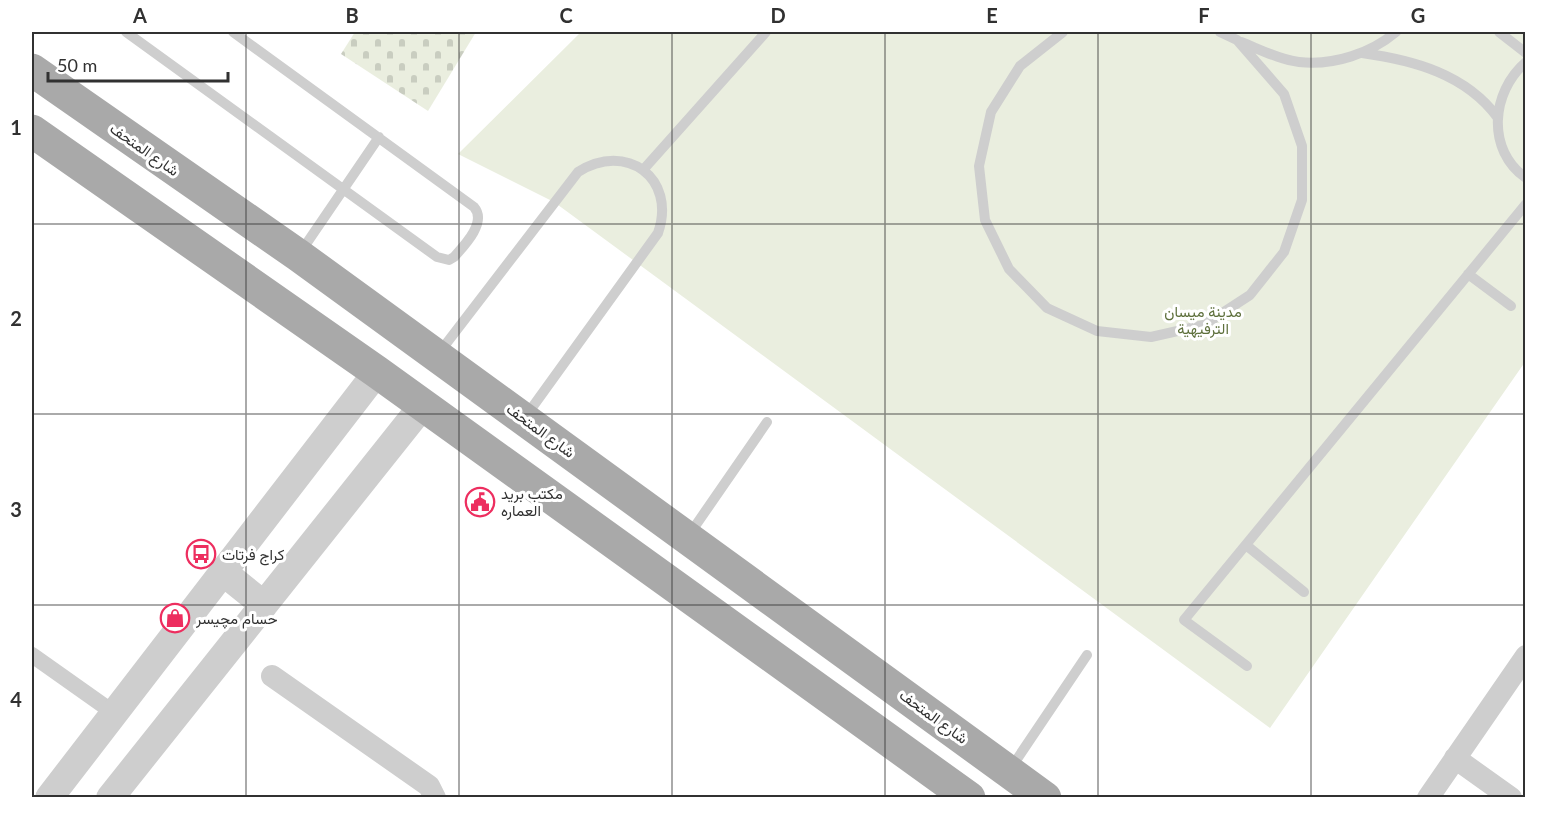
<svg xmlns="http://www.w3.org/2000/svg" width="1557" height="829" viewBox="0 0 1557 829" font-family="Lato,Vazirmatn,sans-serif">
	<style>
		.green { fill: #eaeedf }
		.cemetery { fill: url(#cemetery-stones) }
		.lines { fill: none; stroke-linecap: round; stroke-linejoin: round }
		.service { stroke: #cecece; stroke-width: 10 }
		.pedestrian { stroke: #cecece; stroke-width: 16 }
		.minor { stroke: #cecece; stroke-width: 22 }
		.tertiary { stroke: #cecece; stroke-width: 28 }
		.primary { stroke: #a9a9a9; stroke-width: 33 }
		.grid { fill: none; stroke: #313131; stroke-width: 1.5; stroke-opacity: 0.55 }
		.labels { text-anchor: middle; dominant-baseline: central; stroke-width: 6; stroke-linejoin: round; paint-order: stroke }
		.street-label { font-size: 15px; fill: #313131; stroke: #fff }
		.park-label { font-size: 15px; fill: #5e703c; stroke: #fff }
		.poi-label { font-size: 15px; fill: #313131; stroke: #fff; text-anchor: start }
		.neatline { fill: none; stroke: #313131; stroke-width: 2 }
		.grid-label { font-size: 20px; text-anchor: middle; font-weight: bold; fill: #313131 }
	</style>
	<defs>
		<pattern id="cemetery-stones" width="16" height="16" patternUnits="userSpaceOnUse" patternTransform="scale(1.5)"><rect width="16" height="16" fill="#eaeedf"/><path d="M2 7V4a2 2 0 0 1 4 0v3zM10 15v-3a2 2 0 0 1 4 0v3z" fill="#c9cdc0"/></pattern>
	</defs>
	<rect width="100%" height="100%" fill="#fff"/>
	<!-- green -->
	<path class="green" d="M581,32H1525V362L1270,728L554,202L458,154Z"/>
	<!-- cemetery -->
	<path class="cemetery" d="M355,32H476L428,111L341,54Z"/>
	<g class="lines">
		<!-- service -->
		<path class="service" d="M126,32L437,257L449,260L454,257C465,245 487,222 474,207L233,32
			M1063,32L1020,66L991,112L979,166L985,220L1009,269L1047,308L1097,331L1151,337L1204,325L1250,295L1284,252L1302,200V146L1284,94L1237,40L1220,32
			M1499,32L1526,53
			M1241,42C1259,49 1280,60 1299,62C1334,66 1371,53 1396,32
			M1362,53C1413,60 1466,74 1498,118
			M1526,62C1491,92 1486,150 1526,178
			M643,170L766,32
			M300,253L379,137
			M1468,274L1511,306
			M439,353L578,172C626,141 677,178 658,233L526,416
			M689,535L767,422
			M1246,545L1304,592
			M1247,666L1184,620L1526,204
			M1011,768L1087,655"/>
		<!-- pedestrian -->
		<path class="pedestrian" d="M32,655L114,713"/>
		<!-- minor -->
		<path class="minor" d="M272,676L429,786L435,798
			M1455,758L1511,798
			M1428,798L1526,656"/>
		<!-- tertiary -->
		<path class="tertiary" d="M223,572L264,605
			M49,798L377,372
			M110,798L423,405"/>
		<!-- primary -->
		<path class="primary" d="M32,70L298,255L1045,798
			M32,131L377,372L969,798"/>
	</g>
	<!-- grid -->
	<path class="grid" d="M246,32V798M459,32V798M672,32V798M885,32V798M1098,32V798M1311,32V798M32,224H1526M32,414H1526M32,605H1526"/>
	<!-- icons -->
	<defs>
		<g id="civic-ring" transform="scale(1.5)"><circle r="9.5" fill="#fff" stroke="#ed2e5f" stroke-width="1.5"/><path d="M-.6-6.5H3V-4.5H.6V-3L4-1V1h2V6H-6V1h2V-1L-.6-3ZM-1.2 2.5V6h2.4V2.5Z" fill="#ed2e5f"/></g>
		<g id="bus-ring" transform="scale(1.5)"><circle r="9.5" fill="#fff" stroke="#ed2e5f" stroke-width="1.5"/><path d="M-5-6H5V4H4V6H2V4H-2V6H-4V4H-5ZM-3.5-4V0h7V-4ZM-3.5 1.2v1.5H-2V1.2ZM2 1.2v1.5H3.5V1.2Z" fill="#ed2e5f"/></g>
		<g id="shop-ring" transform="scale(1.5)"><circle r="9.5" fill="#fff" stroke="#ed2e5f" stroke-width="1.5"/><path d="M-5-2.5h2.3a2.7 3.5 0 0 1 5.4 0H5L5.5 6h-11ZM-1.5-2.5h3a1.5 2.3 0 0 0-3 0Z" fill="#ed2e5f"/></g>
	</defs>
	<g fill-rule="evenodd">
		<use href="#civic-ring" x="480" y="502"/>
		<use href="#bus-ring" x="201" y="554"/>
		<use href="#shop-ring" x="175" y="618"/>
	</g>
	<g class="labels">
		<!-- street labels -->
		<g class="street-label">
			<text transform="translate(145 149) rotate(35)">شارع المتحف</text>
			<text transform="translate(541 430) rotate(36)">شارع المتحف</text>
			<text transform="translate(934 716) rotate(36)">شارع المتحف</text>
		</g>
		<!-- park labels -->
		<g class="park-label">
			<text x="1203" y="311">مدينة ميسان<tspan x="1203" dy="17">الترفيهية</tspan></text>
		</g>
		<!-- poi labels -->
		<g class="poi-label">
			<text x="501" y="493">مكتب بريد<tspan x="501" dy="17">العماره</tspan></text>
			<text x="222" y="554">كراج فرتات</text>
			<text x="196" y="618">حسام مچيسر</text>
		</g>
	</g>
	<!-- border -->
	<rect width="1557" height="829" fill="none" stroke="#ffffff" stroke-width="66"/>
	<!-- scale -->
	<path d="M48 72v9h180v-9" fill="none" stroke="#313131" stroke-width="3"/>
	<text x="57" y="72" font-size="18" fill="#313131" stroke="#ffffff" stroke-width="4.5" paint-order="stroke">50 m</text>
	<rect x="33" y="33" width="1491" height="763" class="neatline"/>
	<g class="grid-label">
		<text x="140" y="23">A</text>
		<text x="352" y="23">B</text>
		<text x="566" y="23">C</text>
		<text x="778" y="23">D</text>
		<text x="992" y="23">E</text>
		<text x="1204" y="23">F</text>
		<text x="1418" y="23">G</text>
		<text x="16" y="135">1</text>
		<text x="16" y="326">2</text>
		<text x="16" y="517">3</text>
		<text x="16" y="707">4</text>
	</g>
</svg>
